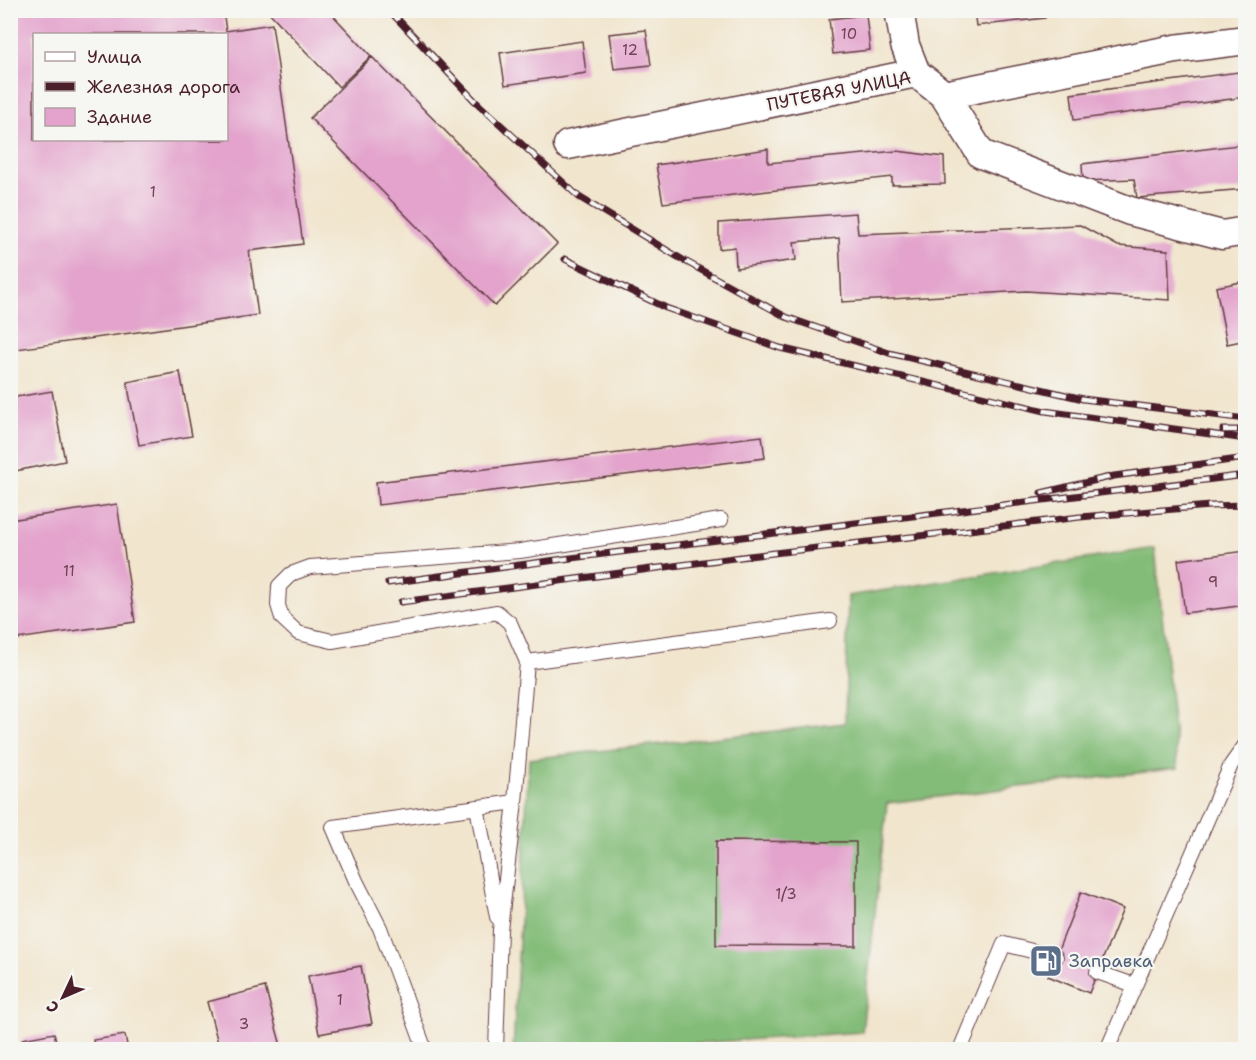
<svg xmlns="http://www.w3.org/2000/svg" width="1256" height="1060" viewBox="0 0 1256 1060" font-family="'Shantell Sans',sans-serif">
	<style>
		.forest { fill: #83bc78; stroke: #666e52; stroke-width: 1.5 }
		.building { fill: #e3a3cc; fill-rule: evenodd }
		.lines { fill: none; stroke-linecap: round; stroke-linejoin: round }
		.lane-casing { stroke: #633d43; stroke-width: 16 }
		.street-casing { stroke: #633d43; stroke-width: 31 }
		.lane { stroke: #fff; stroke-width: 14 }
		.street { stroke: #fff; stroke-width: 28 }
		.rail-casing { stroke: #4a1f2b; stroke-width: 7 }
		.rail { stroke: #f6f6f2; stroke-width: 4.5; stroke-dasharray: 14; stroke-linecap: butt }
		.labels { text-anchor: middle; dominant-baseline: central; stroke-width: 4.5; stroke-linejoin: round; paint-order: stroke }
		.number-label { font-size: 15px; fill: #704053 }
		.street-label { font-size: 18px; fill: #4a1f2b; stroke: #f6f6f2 }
		.service-label { font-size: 18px; fill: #4e5e75; stroke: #f6f6f2; text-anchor: start }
	</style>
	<rect width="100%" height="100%" fill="#f6f6f2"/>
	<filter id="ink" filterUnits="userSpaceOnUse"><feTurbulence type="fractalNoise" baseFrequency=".0167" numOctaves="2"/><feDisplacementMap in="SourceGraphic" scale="12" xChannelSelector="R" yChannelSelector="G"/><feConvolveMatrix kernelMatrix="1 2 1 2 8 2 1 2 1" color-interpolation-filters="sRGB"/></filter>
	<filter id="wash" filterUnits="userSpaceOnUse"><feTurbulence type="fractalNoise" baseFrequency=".008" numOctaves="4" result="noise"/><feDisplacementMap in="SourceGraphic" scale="24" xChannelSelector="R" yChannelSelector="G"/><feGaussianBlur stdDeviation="1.35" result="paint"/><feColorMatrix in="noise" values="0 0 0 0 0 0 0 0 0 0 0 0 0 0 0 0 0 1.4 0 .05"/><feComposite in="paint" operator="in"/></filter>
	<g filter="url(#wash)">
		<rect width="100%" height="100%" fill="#f1e5cd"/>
		<!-- forest -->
		<path class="forest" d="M1155,548L1178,768L887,803L862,1032L611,1049L513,1050L529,759L845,723L848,596Z"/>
		<g id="blocks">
			<!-- building -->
			<path class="building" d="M10,10H223L226,31L272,24L303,244L249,251L258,315L10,350ZM34,34H226V140H34Z
				M267,10H328L371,56L339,87Z
				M974,10H1044L1045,18L976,26Z
				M1096,10H1126V12L1096,16Z
				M866,15L870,50L833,54L829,19Z
				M646,30L651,65L614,69L609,34Z
				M582,41L586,73L505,85L500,53Z
				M372,57L557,244L495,306L310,118Z
				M1246,71V97L1074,120L1071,94Z
				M1246,144V189L1137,198L1134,179L1083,181L1082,164Z
				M768,149V163L897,151L944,157L945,184L892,185V177L663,203L656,165Z
				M856,213L858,234L1080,225L1118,246L1168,250L1170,300L1026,291L842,302L839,238L794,242L796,260L736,268L735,247L719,249V223Z
				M1246,281V340L1227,344L1216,287Z
				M180,372L192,436L139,445L127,382Z
				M52,391L65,461L10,472V398Z
				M762,436L765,458L378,505L376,482Z
				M117,504L135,622L10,640V520Z
				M1246,551V605L1185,613L1178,560Z
				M716,841L856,842V946L716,945Z
				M1081,892L1123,909L1089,993L1048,976Z
				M361,966L372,1024L319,1034L308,976Z
				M265,987L281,1046L270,1050H220L207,1002Z
				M54,1033L58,1050H24L22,1039Z
				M125,1035L128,1050H95L93,1040Z"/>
		</g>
	</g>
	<g filter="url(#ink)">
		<use href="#blocks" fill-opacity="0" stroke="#633d43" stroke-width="1.5"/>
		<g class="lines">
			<!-- lane casing -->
			<g class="lane-casing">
				<path id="lane" d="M527,662L830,621
					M515,802L527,662L510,623L497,612L332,641L298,633L282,618L278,605L279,586L291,574L310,567L520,551L721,520
					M477,807L497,917
					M1097,972L1134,985
					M425,1050L380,928L356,881L333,827L515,802L500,930L496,1050
					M960,1050L1004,944L1056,957
					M1107,1050L1231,765L1246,744"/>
			</g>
			<!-- street casing -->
			<g class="street-casing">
				<path id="street" d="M899,10L905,45L916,73
					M944,95L981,154L1130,211L1222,235L1246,231
					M568,145L916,73L944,95L1175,49L1246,40"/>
			</g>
			<!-- lane -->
			<use href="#lane" class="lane"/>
			<!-- street -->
			<use href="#street" class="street"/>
			<!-- rail casing -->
			<g class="rail-casing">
				<path id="rail" d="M389,10L475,101L579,197L683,260L786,317L889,353L1083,399L1246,419
					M565,259L666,308L780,348L1045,411L1246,439
					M1223,430H1246
					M1041,493L1114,476L1246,458
					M388,583L571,558L1246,475
					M401,602L749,556L1080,517L1210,506L1246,505"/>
			</g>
			<!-- rail -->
			<use href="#rail" class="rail"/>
		</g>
	</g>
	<!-- icons -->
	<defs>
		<g id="fuel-square" transform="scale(1.725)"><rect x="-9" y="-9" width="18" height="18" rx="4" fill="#5c6f8a" stroke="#f6f6f2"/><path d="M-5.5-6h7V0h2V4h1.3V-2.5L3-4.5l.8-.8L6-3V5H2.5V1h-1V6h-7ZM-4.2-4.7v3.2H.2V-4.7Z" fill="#fff"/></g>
	</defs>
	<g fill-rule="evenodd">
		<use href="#fuel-square" x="1046" y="961"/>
	</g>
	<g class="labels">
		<!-- number labels -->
		<g class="number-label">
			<text x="849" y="34">10</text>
			<text x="630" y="50">12</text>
			<text x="153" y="192">1</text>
			<text x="69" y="571">11</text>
			<text x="1213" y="582">9</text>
			<text x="786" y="894">1/3</text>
			<text x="340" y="1000">1</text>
			<text x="244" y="1024">3</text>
		</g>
		<!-- street labels -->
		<g class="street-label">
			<text transform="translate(839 91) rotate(-11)">ПУТЕВАЯ УЛИЦА</text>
		</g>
		<!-- service labels -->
		<g class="service-label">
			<text x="1069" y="961">Заправка</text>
		</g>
	</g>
	<!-- margin -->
	<rect width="1256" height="1060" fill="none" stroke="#f6f6f2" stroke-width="36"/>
	<!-- legend -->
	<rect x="33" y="33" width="195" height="108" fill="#f6f6f2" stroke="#b1a0a2" stroke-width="1.5"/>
	<rect x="45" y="52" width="30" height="9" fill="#ffffff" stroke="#b1a0a2" stroke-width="1.5"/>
	<text x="87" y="63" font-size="18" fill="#4a1f2b">Улица</text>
	<rect x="45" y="82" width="30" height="9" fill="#4a1f2b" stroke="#b1a0a2" stroke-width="1.5"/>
	<text x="87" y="93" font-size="18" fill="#4a1f2b">Железная дорога</text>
	<rect x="45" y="108" width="30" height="18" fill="#e3a3cc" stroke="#b1a0a2" stroke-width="1.5"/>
	<text x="87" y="123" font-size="18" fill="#4a1f2b">Здание</text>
	<!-- north arrow -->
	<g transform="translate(63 997) rotate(226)" stroke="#f6f6f2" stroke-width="4.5" paint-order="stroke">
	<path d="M0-4.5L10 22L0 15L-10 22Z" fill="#4a1f2b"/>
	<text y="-9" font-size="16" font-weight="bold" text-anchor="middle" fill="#4a1f2b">С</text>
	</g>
</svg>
